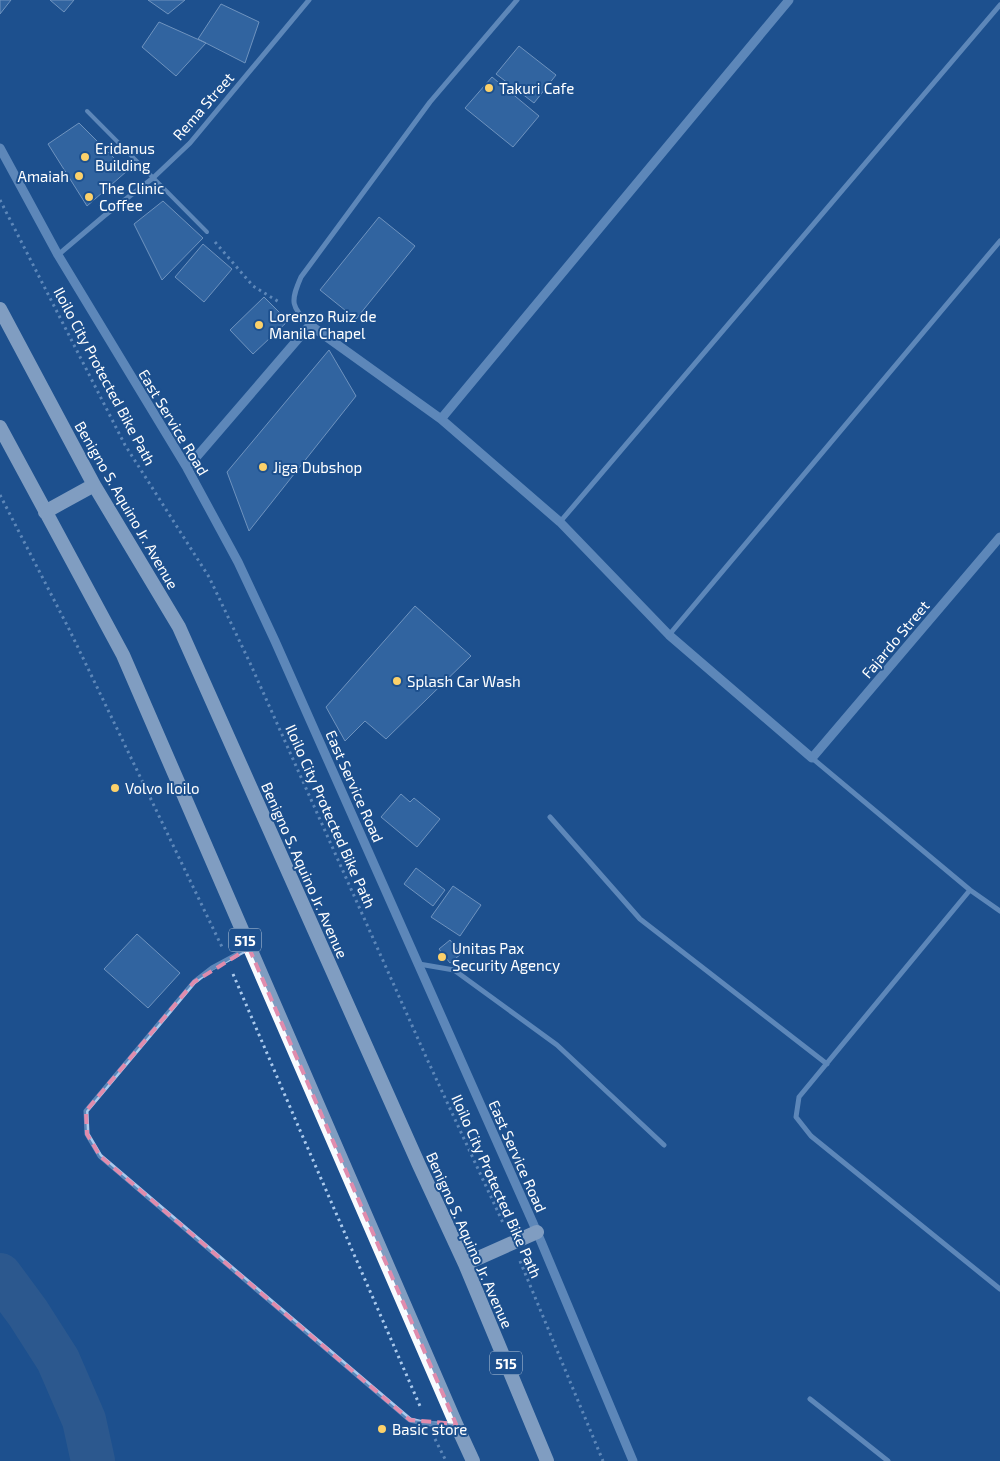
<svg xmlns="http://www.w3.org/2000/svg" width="1000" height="1461" viewBox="0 0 1000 1461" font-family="'Exo 2',sans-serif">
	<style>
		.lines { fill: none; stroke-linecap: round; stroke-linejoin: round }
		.river { stroke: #3e638f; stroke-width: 44 }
		.building { fill: #4a7cb7; stroke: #d1e4f9 }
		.path { stroke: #abcaed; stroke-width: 3; stroke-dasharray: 2.5 4; stroke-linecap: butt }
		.service { stroke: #abcaed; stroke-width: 4 }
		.minor { stroke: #abcaed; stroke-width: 5 }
		.tertiary { stroke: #abcaed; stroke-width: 9 }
		.trunk { stroke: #f8fbff; stroke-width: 14 }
		.marked { fill: none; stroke: #e08cad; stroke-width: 4; stroke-dasharray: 10 6; stroke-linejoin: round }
		.poi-dot { fill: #fcd16a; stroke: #1d508e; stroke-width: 2 }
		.labels { text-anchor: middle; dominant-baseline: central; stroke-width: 4; stroke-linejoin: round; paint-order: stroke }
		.shield { fill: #1d508e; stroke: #bbcadd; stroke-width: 1 }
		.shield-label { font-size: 14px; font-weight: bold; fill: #fff }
		.poi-label { font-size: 15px; fill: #fff; stroke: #1d508e; text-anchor: start }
		.street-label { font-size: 15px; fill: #fff; stroke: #1d508e }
	</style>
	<rect width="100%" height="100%" fill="#1d508e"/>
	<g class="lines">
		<!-- river -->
		<path class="river" d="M0,1275L28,1313L58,1360L84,1420L93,1461"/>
	</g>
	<!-- building -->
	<path class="building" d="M0,0H11L0,14Z
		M50,0H74L64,12Z
		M148,0H185L168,14Z
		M221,4L259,22L245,63L198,39Z
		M159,22L206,43L176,76L142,47Z
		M519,46L556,75L534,103L496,74Z
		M492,77L539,116L513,147L465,108Z
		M79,123L127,171L87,206L48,144Z
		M163,201L203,238L162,280L134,224Z
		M379,217L415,246L356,319L320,290Z
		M203,244L232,269L204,302L175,277Z
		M264,297L288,321L253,354L230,330Z
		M329,350L356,396L249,531L227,472Z
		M415,606L471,656L386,739L365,721L345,741L326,707Z
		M401,794L410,802L414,798L440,819L417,847L381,817Z
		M416,868L445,890L433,906L404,884Z
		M453,886L481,905L460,936L431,917Z
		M137,934L180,973L148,1008L104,969Z
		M450,940L461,954L450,963L439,949Z"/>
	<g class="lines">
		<!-- path -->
		<path class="path" d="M0,200L125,445L209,577L250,663L427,1059L504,1225
			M215,242L253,286L279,302
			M0,495L70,631L222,947
			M233,974L299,1128L420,1406
			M520,1261L603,1461
			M435,1439L446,1461"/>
		<!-- service -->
		<path class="service" d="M87,111L207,232"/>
		<!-- minor -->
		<path class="minor" d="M58,255L104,216L153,178L190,143L309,0
			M310,325C291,307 290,302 301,277L430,102L517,0
			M560,522L1000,5
			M669,635L1000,241
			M812,758L970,890L1000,911
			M550,817L640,919L827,1064
			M970,890L799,1097L796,1117L811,1136L1000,1289
			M249,948L212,968L194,982L86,1111L87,1134L100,1156L410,1420L428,1424H455
			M419,964L454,970L557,1045L664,1145
			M810,1399L888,1461"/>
		<!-- tertiary -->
		<path class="tertiary" d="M0,148L58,255L187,468L238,562L275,641L537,1232L633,1461
			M441,419L560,522L669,635L812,758L1000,537
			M187,468L310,325L441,419L789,0"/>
		<!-- trunk -->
		<path class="trunk" d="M0,309L94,485L179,627L419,1165L465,1264L547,1461
			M0,427L123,655L456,1424L473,1461
			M45,512L94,485
			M465,1264L537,1232"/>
	</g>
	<!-- marked area -->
	<path d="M0 0H1000V1461H0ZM249,948L456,1424L410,1420L100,1156L87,1134L86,1111L194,982Z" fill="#1d508e" fill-opacity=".55" fill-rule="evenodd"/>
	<path class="marked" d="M249,948L456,1424L410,1420L100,1156L87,1134L86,1111L194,982Z"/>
	<!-- markers -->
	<g class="poi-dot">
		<circle cx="489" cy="88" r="5"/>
		<circle cx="85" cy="157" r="5"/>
		<circle cx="79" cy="176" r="5"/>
		<circle cx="89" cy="197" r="5"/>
		<circle cx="259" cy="325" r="5"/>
		<circle cx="263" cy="467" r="5"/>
		<circle cx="397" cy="681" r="5"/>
		<circle cx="115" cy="788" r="5"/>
		<circle cx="442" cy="957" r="5"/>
		<circle cx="382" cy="1429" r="5"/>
	</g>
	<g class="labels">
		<!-- shield labels -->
		<g class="shield">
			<rect x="229" y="928.5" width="32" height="23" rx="4"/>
			<rect x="490" y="1351.5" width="32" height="23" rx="4"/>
		</g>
		<g class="shield-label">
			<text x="245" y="940">515</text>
			<text x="506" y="1363">515</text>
		</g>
		<!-- poi labels -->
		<g class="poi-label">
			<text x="499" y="88">Takuri Cafe</text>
			<text x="95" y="148">Eridanus<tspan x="95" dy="17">Building</tspan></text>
			<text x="69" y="176" text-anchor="end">Amaiah</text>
			<text x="99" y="188">The Clinic<tspan x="99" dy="17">Coffee</tspan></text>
			<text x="269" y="316">Lorenzo Ruiz de<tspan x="269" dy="17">Manila Chapel</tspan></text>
			<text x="273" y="467">Jiga Dubshop</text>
			<text x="407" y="681">Splash Car Wash</text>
			<text x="125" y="788">Volvo Iloilo</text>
			<text x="452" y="948">Unitas Pax<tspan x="452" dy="17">Security Agency</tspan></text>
			<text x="392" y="1429">Basic store</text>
		</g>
		<!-- street labels -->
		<g class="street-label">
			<text transform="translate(203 106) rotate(-49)">Rema Street</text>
			<text transform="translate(105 376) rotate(62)">Iloilo City Protected Bike Path</text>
			<text transform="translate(174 422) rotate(59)">East Service Road</text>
			<text transform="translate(127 505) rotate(60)">Benigno S. Aquino Jr. Avenue</text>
			<text transform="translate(895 639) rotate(-50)">Fajardo Street</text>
			<text transform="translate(355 786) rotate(66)">East Service Road</text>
			<text transform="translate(331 816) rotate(66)">Iloilo City Protected Bike Path</text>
			<text transform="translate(305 870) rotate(66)">Benigno S. Aquino Jr. Avenue</text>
			<text transform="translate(518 1156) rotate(66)">East Service Road</text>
			<text transform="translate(497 1186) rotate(66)">Iloilo City Protected Bike Path</text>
			<text transform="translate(470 1240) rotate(66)">Benigno S. Aquino Jr. Avenue</text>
		</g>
	</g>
</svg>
